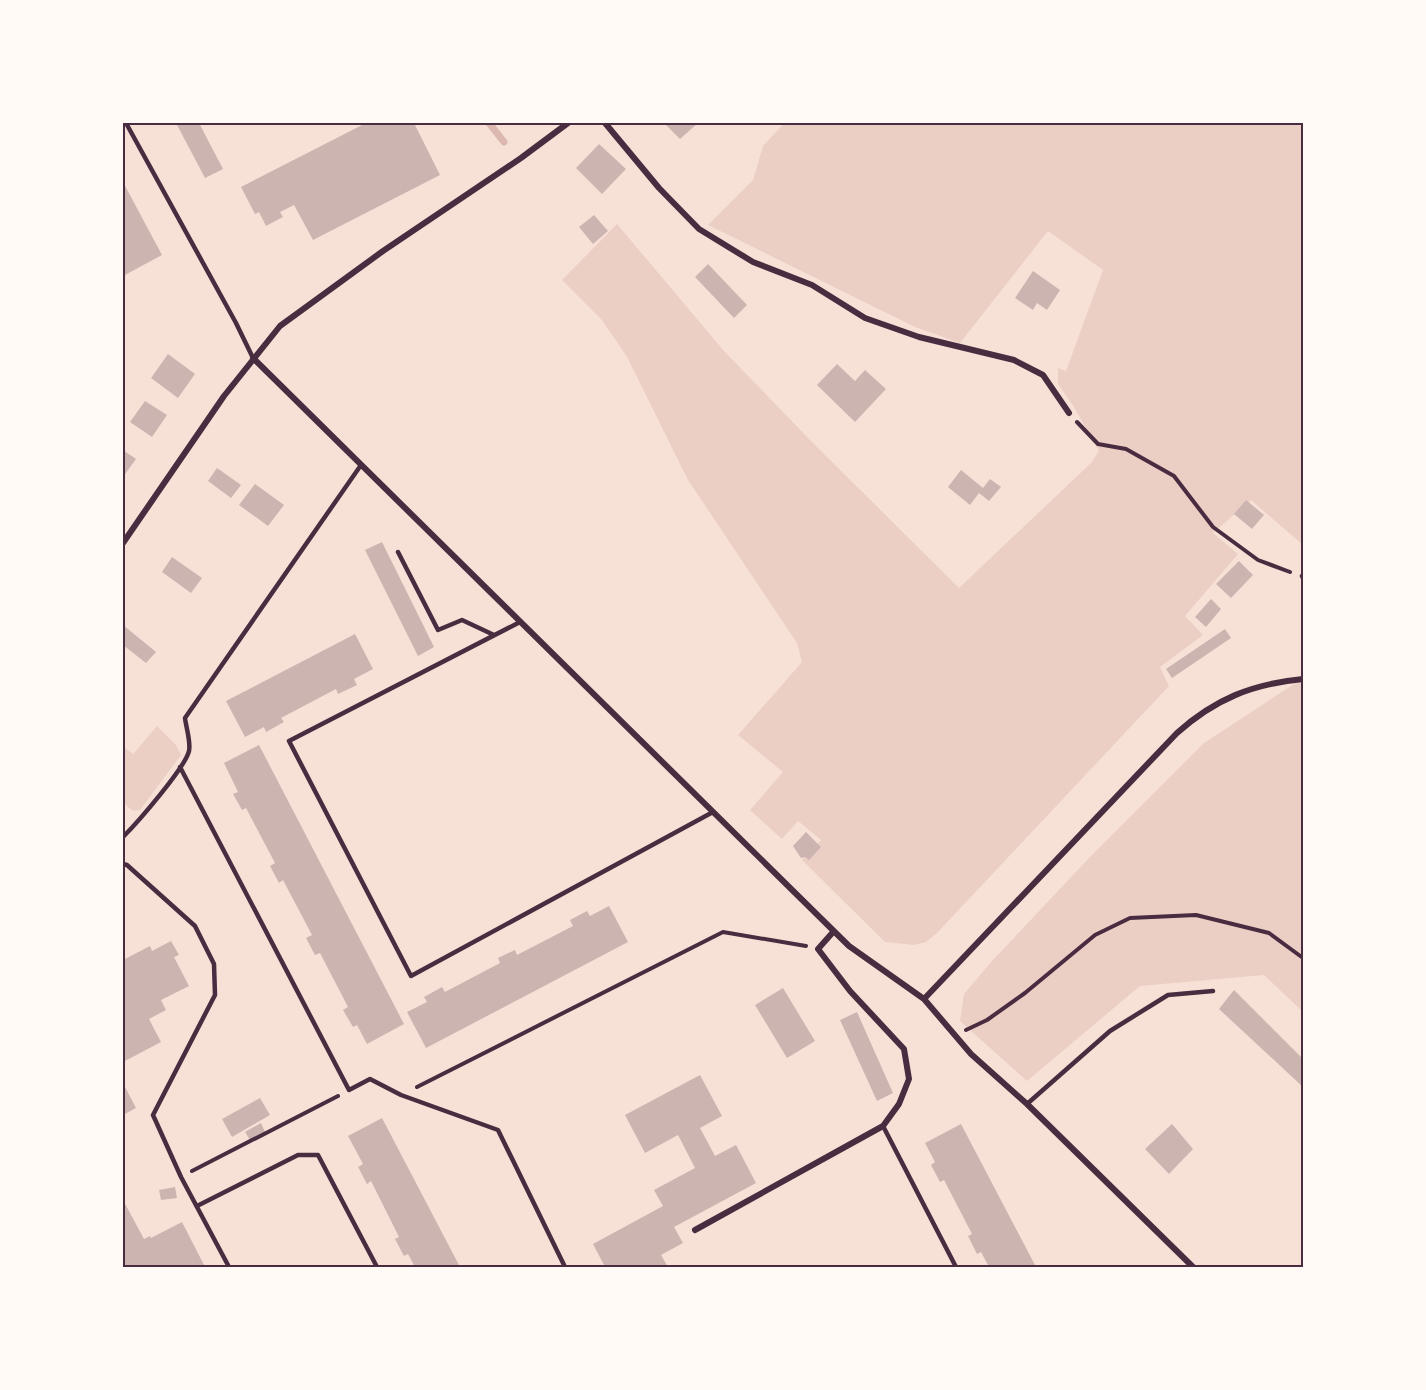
<svg xmlns="http://www.w3.org/2000/svg" width="1426" height="1390" viewBox="0 0 1426 1390" font-family="'PT Sans Narrow',sans-serif">
	<style>
		.green { fill: #ebcfc5 }
		.lines { fill: none; stroke-linecap: round; stroke-linejoin: round }
		.stream { stroke: #dcb8b0; stroke-width: 7 }
		.building { fill: #ccb4b1 }
		.path { stroke: #4a2c40; stroke-width: 4 }
		.service { stroke: #4a2c40; stroke-width: 4.5 }
		.minor { stroke: #4a2c40; stroke-width: 6 }
		.neatline { fill: none; stroke: #4a2c40; stroke-width: 2 }
	</style>
	<rect width="100%" height="100%" fill="#f7e1d7"/>
	<!-- green -->
	<path class="green" d="M784,123H1303V545L1251,500L1213,533L1238,554L1185,616L1203,635L1160,667L1169,686L937,933L926,942L914,945L885,942L802,860L821,840L798,821L782,839L750,810L783,772L738,735L802,662L797,643L688,480L627,357L602,320L562,280L617,224L724,351L812,442L959,588L1092,462L1099,451L1074,407L1058,384V368L1066,371L1103,270L1048,231L960,343L915,327L708,225L753,180L763,146Z
		M1303,679V1012L1264,975L1140,986L1027,1081L960,1021L964,994L992,961L1089,858L1204,743L1300,680Z
		M157,726L176,745L181,755L140,810L133,811L123,803V746L133,754Z"/>
	<g class="lines">
		<!-- stream -->
		<path class="stream" d="M489,123L504,142"/>
	</g>
	<!-- building -->
	<path class="building" d="M176,123H199L223,169L205,178Z
		M366,123H414L440,175L313,240L294,205L280,212L283,217L266,226L259,212L255,214L241,187Z
		M664,123H698L680,139Z
		M599,144L626,169L602,194L576,168Z
		M123,182L162,255L123,276Z
		M594,215L608,231L593,244L579,227Z
		M708,264L747,305L734,318L695,277Z
		M1033,271L1060,290L1047,310L1037,303L1033,310L1015,298Z
		M168,354L195,374L178,398L151,378Z
		M837,364L855,381L865,370L886,389L855,422L817,385Z
		M145,401L167,415L152,437L130,422Z
		M123,450L136,459L123,477Z
		M217,468L241,485L231,498L208,481Z
		M961,470L983,488L990,479L1001,487L989,501L979,493L970,505L948,487Z
		M255,484L284,505L268,526L239,505Z
		M1246,500L1264,515L1252,529L1234,514Z
		M382,542L434,647L418,656L365,550Z
		M172,557L202,578L191,593L162,572Z
		M1239,561L1253,575L1231,598L1216,584Z
		M1211,599L1221,609L1206,627L1195,617Z
		M123,625L156,652L146,663L123,645Z
		M1225,629L1231,638L1172,678L1166,669Z
		M355,634L373,669L354,679L357,685L338,694L336,689L281,718L284,722L266,732L264,727L245,737L226,701Z
		M259,745L404,1024L367,1044L357,1025L353,1027L343,1010L348,1007L320,953L315,955L306,938L312,935L283,880L279,883L270,866L275,863L246,808L242,810L233,794L238,792L224,763Z
		M806,832L821,847L809,860L805,857L801,858L793,846Z
		M609,906L628,942L426,1048L407,1012L427,1002L424,997L442,987L445,992L500,963L498,958L515,950L517,955L573,926L570,920L587,911L590,916Z
		M171,941L179,955L174,957L189,986L161,1000L166,1010L149,1019L161,1042L123,1062V960L150,946L152,951Z
		M783,988L815,1041L787,1058L755,1005Z
		M1234,990L1303,1059V1087L1219,1009Z
		M857,1012L893,1093L877,1101L840,1020Z
		M700,1075L722,1116L700,1128L715,1156L736,1145L756,1183L674,1227L683,1243L661,1255L668,1267H605L593,1244L663,1206L654,1190L695,1168L678,1135L645,1153L625,1115Z
		M123,1083L136,1108L123,1115Z
		M260,1098L270,1115L232,1137L222,1119Z
		M382,1118L460,1267H415L408,1254L404,1256L395,1239L399,1237L371,1181L367,1184L358,1167L363,1164L348,1136Z
		M261,1123L265,1132L250,1140L245,1132Z
		M961,1124L1036,1267H989L981,1252L977,1254L968,1236L972,1234L944,1180L940,1182L931,1165L935,1162L925,1143Z
		M1172,1124L1193,1149L1169,1174L1145,1149Z
		M175,1187L177,1198L161,1200L159,1190Z
		M123,1200L144,1239L150,1236L151,1238L182,1222L205,1267H123Z"/>
	<g class="lines">
		<!-- path -->
		<path class="path" d="M1077,422L1098,444L1126,449L1174,476L1213,527L1258,560L1290,572
			M966,1030L987,1020L1025,993L1095,935L1130,918L1196,915L1269,933L1303,958
			M417,1087L723,932L806,946
			M192,1171L338,1096"/>
		<!-- service -->
		<path class="service" d="M126,123L236,323L253,358
			M398,552L438,630L462,620L494,635
			M1302,576L1303,578
			M520,622L289,741L411,976L713,812
			M180,767L349,1090L370,1079L401,1095L498,1130L565,1267
			M123,837C137,823 185,768 189,751C191,742 186,727 185,718L361,465
			M123,864L127,865L195,926L214,964L215,995L153,1115L181,1177L229,1267
			M1027,1104L1110,1031L1168,995L1213,991
			M883,1126L956,1267
			M197,1206L298,1155H318L377,1267"/>
		<!-- minor -->
		<path class="minor" d="M605,123L659,188L699,229L753,262L812,285L865,318L919,337L1014,360L1043,375L1069,413
			M253,358L849,946L924,999L971,1054L1027,1104L1193,1267
			M123,543L224,396L280,326L383,251L521,158L568,123
			M924,999L1177,733C1215,699 1252,684 1303,679
			M695,1230L883,1126L899,1104L909,1079L904,1049L850,991L818,949L834,931"/>
	</g>
	<!-- border -->
	<rect width="1426" height="1390" fill="none" stroke="#fffaf5" stroke-width="249"/>
	<rect x="124" y="124" width="1178" height="1142" class="neatline"/>
</svg>
